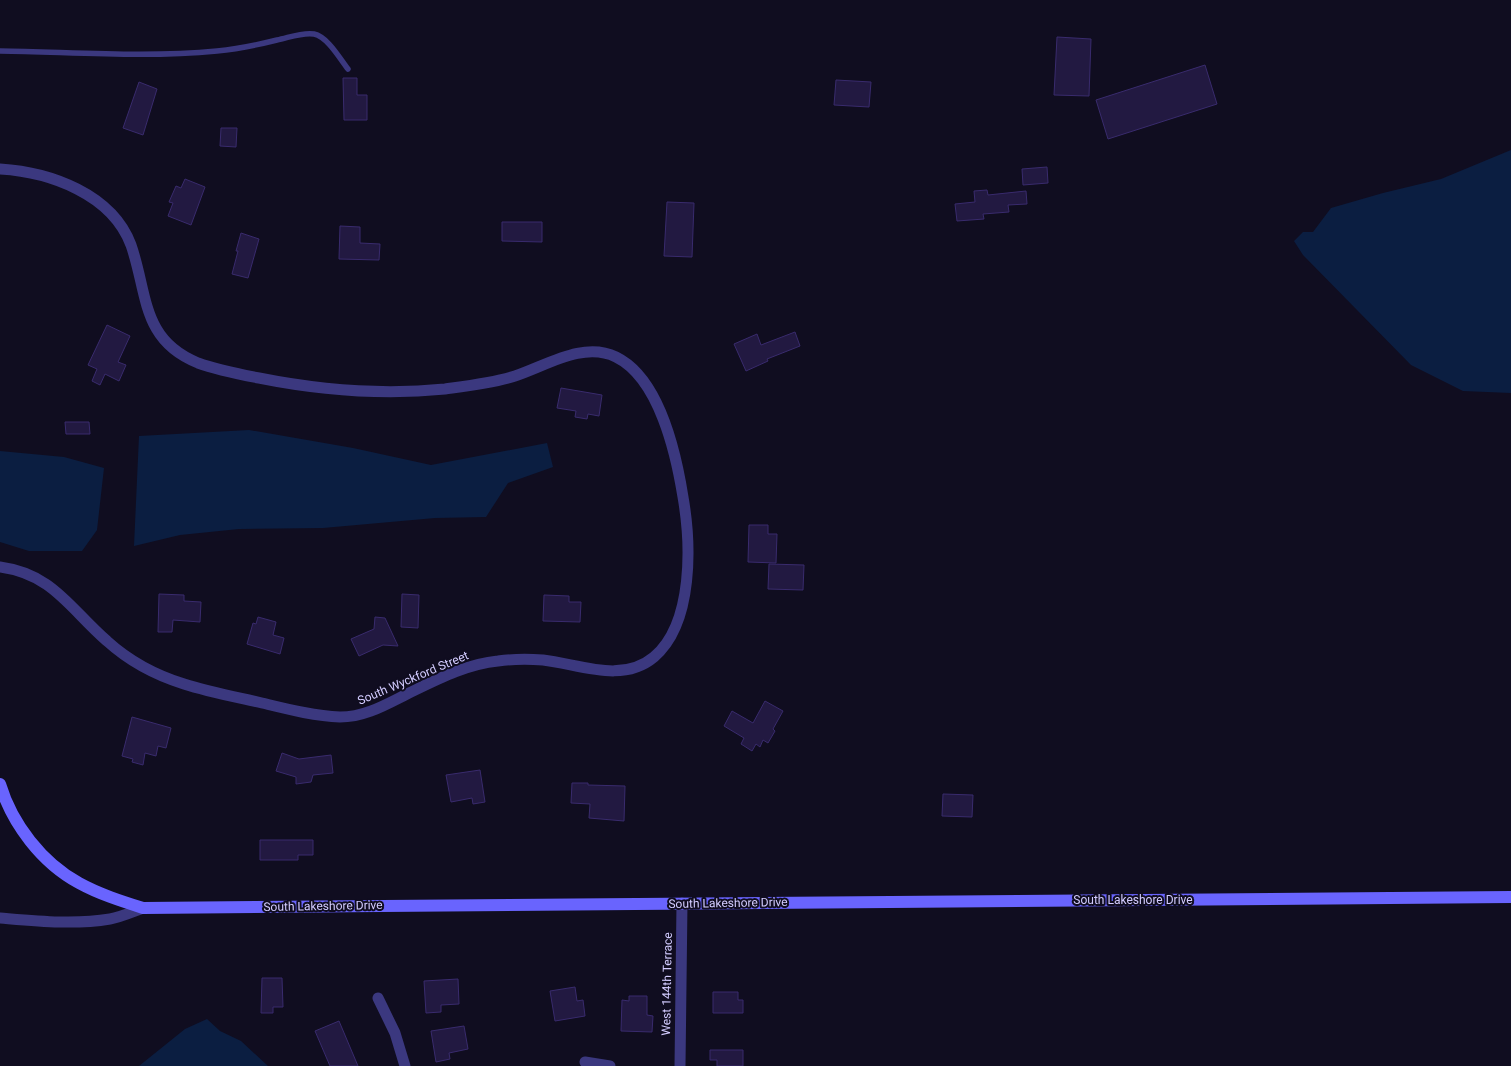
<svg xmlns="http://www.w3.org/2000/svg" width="1511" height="1066" viewBox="0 0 1511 1066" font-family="Roboto,sans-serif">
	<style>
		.water { fill: #0b1e41 }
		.building { fill: #221941; stroke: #392b6d }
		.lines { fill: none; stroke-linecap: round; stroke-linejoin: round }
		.lane { stroke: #3b387f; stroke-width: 5.5 }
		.street { stroke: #3b387f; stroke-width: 11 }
		.secondary { stroke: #6964fe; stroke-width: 12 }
		.labels { text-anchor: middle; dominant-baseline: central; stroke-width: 4; stroke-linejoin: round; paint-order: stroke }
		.street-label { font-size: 12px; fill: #d3ccff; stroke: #100d20 }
	</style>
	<rect width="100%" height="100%" fill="#100d20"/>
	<!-- water -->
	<path class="water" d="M1511,150V393L1463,391L1411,365L1303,255L1294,241L1303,232H1313L1331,208L1383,193L1441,179Z
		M249,430L353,448L431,465L547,443L553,467L508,483L486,517L435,518L323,528L239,529L180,535L134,546L139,436Z
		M0,451L64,457L104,468L97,530L82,551H29L0,542Z
		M207,1019L220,1031L241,1041L268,1066H139L185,1029Z"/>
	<!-- building -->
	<path class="building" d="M1057,37L1091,39L1089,96L1054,95Z
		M1205,65L1217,104L1108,139L1096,100Z
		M343,78H357V95H367V120H344Z
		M836,80L871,82L869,107L834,105Z
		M139,82L157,89L143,135L123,128Z
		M221,128H237L236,147L220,146Z
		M1047,167L1048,183L1023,185L1022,169Z
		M185,179L205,187L191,225L168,216L173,203L169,202L176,186L181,188Z
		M987,190L988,195L1026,191L1027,204L1008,205L1009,212L983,214L984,219L957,221L955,204L975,202L974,191Z
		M667,202L694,203L692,257L664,256Z
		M502,222H542V242L502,241Z
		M340,226L360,227V243L380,244L379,260L339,259Z
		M241,233L259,239L248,278L232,274L238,251H236Z
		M107,325L130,336L118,362L126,365L119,381L105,374L100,385L92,381L97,369L88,365Z
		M795,332L800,346L767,359L768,361L746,371L734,344L757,334L761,345Z
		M561,388L602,395L599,416L588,414L587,419L575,417L576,411L557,408Z
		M65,422H89L90,434H66Z
		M749,525H768V534H777L776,563L748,562Z
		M769,564L804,565L803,590L768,589Z
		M159,594L184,595V601L201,602L200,622L173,620L172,632H158Z
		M402,594L419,595L418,628L401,627Z
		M544,595L569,596V602H581L580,622L543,621Z
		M258,617L276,622L273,635L284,638L280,654L247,644L253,623L256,624Z
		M375,617L385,618L398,646L383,645L359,656L351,639L374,629Z
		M765,701L783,711L773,729L775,731L768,743L763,740L760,747L756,744L752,751L741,744L744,738L724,726L732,711L753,723Z
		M132,717L171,728L166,748L158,746L156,756L145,753L143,765L132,762L133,759L122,756Z
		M282,753L299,759L331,755L333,773L313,775L311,782L296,784V777L276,771Z
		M480,770L485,802L473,804L472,798L451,802L446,775Z
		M572,783H588V785L625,786L624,821L589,818L590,804L571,803Z
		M943,794L973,795L972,817L942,816Z
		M260,840H313V855H298V860H260Z
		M262,978H282L283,1007H273V1013H261Z
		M458,979L459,1004L441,1005V1012L426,1013L424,981Z
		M575,987L577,1001L583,1000L585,1016L555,1021L550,991Z
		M713,992H738V1000H743V1013H713Z
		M629,996H647V1015L653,1016L652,1032L621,1031L622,1000L629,1001Z
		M339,1021L358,1066H330L315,1031Z
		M464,1026L468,1049L449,1053L450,1059L436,1062L431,1031Z
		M710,1050H743V1066H717V1060H710Z"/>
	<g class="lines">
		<!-- lane -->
		<path class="lane" d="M0,51C72,52 145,58 217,51C237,49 257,45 277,40C288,38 302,32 314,34C328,37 340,59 348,69"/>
		<!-- street -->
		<path class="street" d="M0,169C50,172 112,194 131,245C148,294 141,340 198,363C217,370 238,374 259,378C319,390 384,395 445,389C467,386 493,383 515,376C546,366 583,341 616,357C659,378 676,453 683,497C691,543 694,623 654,657C622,684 579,664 543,660C528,659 513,659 498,661C466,664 436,680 407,694C385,705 365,717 340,717C314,716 287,709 262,703C236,697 209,692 184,684C155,675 129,661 107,641C70,609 53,574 0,567
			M0,918C36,921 74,925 110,919C121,917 132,912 143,908
			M378,998L395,1033L405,1066
			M585,1062L610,1066
			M680,1066L682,903"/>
		<!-- secondary -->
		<path class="secondary" d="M0,784C12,824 42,863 79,883C99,894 121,901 143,908L1511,897"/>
	</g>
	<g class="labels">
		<!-- street labels -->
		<g class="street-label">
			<text transform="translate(413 678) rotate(-23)">South Wyckford Street</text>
			<text x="1133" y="900">South Lakeshore Drive</text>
			<text transform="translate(728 903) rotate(-1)">South Lakeshore Drive</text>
			<text transform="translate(323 906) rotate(-1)">South Lakeshore Drive</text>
			<text transform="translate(667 984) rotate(-89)">West 144th Terrace</text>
		</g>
	</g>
</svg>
